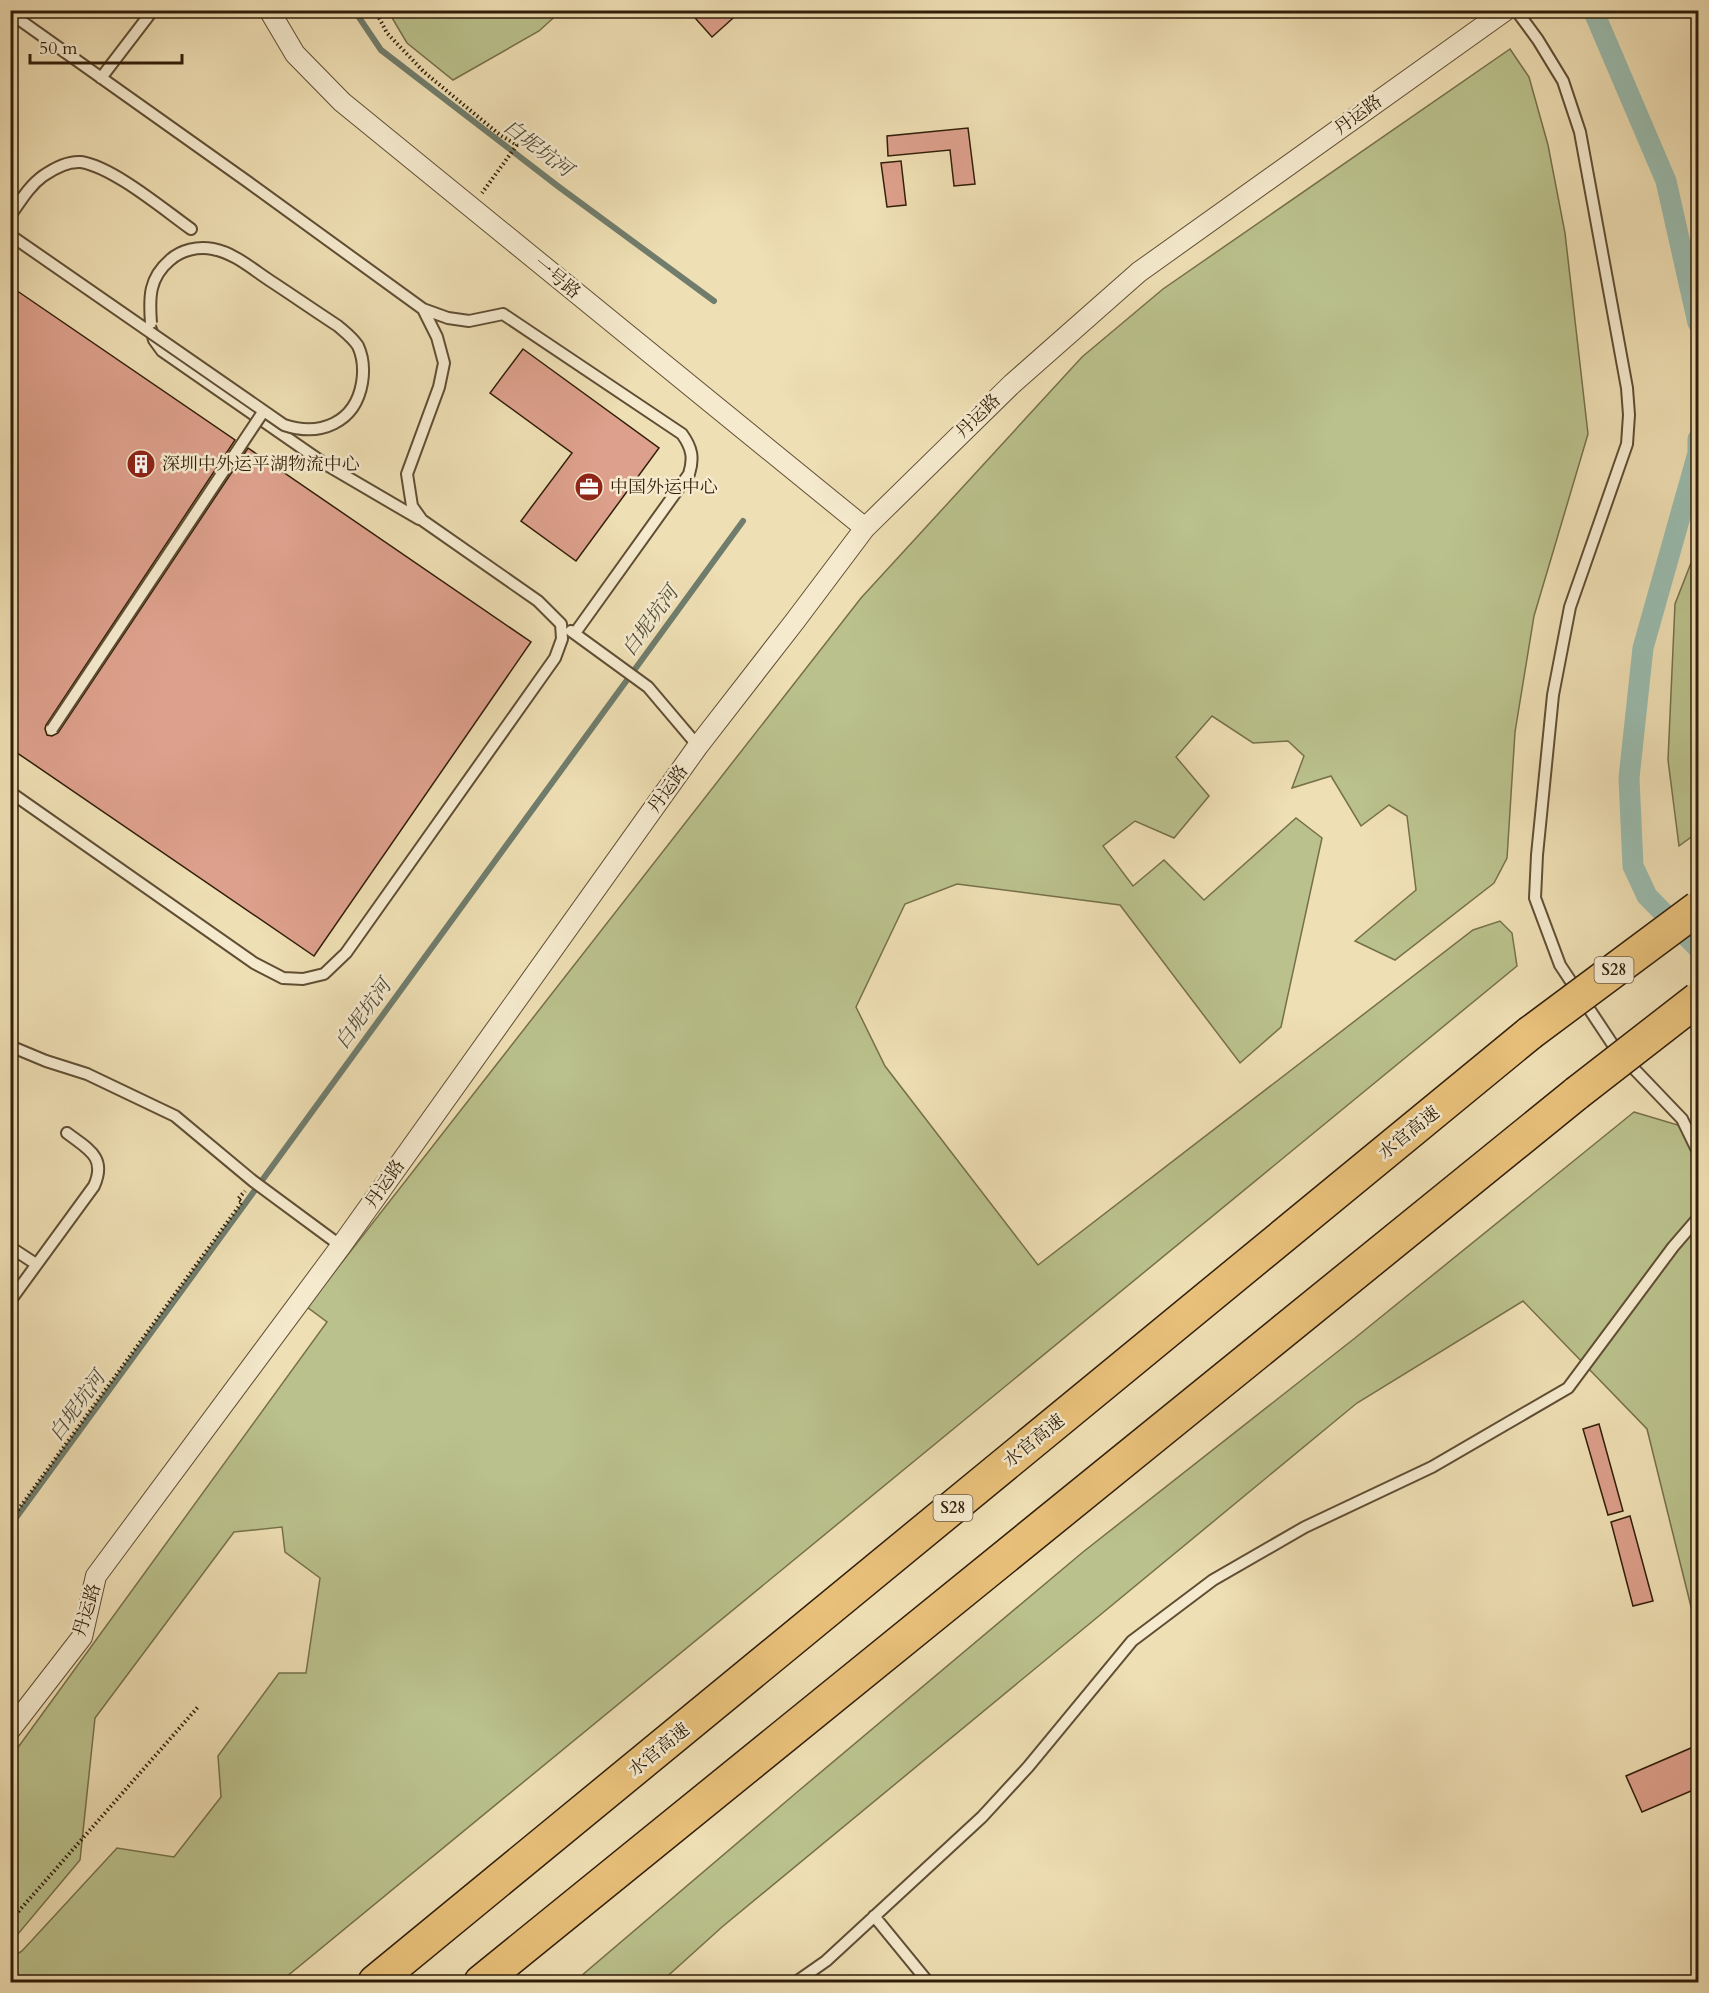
<svg xmlns="http://www.w3.org/2000/svg" width="1709" height="1993" viewBox="0 0 1709 1993" font-family="Cardo,'Noto Serif SC',serif">
	<style>
		.green { fill: #bac18c; stroke: #76704a; stroke-width: 1.5 }
		.lines { fill: none; stroke-linecap: round; stroke-linejoin: round }
		.stream { stroke: #707d6d; stroke-width: 6 }
		.canal { stroke: #9abcaf; stroke-width: 21 }
		.building { fill: #dda08c; stroke: #311e09; stroke-width: 1.5 }
		.lane-casing { stroke: #604e34; stroke-width: 14 }
		.street-casing { stroke: #604e34; stroke-width: 22 }
		.highway-casing { stroke: #311e09; stroke-width: 36 }
		.path { stroke: #311e09; stroke-width: 4; stroke-dasharray: 1.5 3; stroke-linecap: butt }
		.lane { stroke: #f5eace; stroke-width: 10 }
		.street { stroke: #f5eace; stroke-width: 20 }
		.highway { stroke: #e8c07a; stroke-width: 33 }
		.lane-bridge-casing { stroke: #604e34; stroke-width: 14; stroke-linecap: butt }
		.highway-bridge-casing { stroke: #311e09; stroke-width: 36; stroke-linecap: butt }
		.lane-bridge { stroke: #f5eace; stroke-width: 10 }
		.highway-bridge { stroke: #e8c07a; stroke-width: 33 }
		.labels { text-anchor: middle; dominant-baseline: central; stroke-width: 5; stroke-linejoin: round; paint-order: stroke }
		.shield { fill: #f5eace; stroke: #6c5b44; stroke-width: 1.5 }
		.shield-label { font-size: 16px; font-weight: bold; fill: #311e09 }
		.street-label { font-size: 18px; fill: #311e09; stroke: #f5eace }
		.poi-label { font-size: 18px; fill: #311e09; stroke: #f5eace; text-anchor: start }
		.water-label { font-size: 20px; font-style: italic; fill: #504d3b; stroke: #f5eace }
	</style>
	<rect width="100%" height="100%" fill="#efdfb4"/>
	<filter id="stains"><feTurbulence type="fractalNoise" baseFrequency=".00333" numOctaves="4"/><feColorMatrix values="0 0 0 0 .2 0 0 0 0 .09 0 0 0 0 .02 0 0 0 .5 -.17"/></filter>
	<radialGradient id="worn" r=".72"><stop offset=".6" stop-color="#630" stop-opacity="0"/><stop offset="1" stop-color="#630" stop-opacity=".3"/></radialGradient>
	<!-- green -->
	<path class="green" d="M388,11H561L539,31L453,80L407,43Z
		M1510,49L1529,77L1548,145L1565,233L1588,434L1534,616L1515,732L1507,858L1494,883L1395,960L1355,941L1416,890L1407,816L1389,805L1361,826L1331,776L1292,788L1304,756L1288,741L1253,743L1212,716L1176,757L1209,796L1174,838L1135,821L1103,846L1133,886L1164,860L1204,900L1296,818L1322,838L1281,1027L1240,1063L1120,905L957,884L905,904L856,1007L885,1066L1038,1265L1473,930L1500,921L1512,933L1517,966L280,1982H11V1958L22,1951L117,1848L174,1857L221,1797L218,1756L279,1673H306L320,1578L285,1552L282,1527L234,1532L95,1718L80,1860L18,1934L11,1937V1757L327,1322L307,1307L861,598L1082,357L1163,289Z
		M1698,545V832L1679,846L1668,760L1675,604Z
		M1634,1112L1698,1131V1635L1647,1429L1523,1301L1357,1403L722,1927L661,1982H574L796,1793L1083,1552L1355,1338Z"/>
	<g class="lines">
		<!-- stream -->
		<path class="stream" d="M354,10L381,50L559,187L714,301
			M10,1526L743,521"/>
		<!-- canal -->
		<path class="canal" d="M1593,10L1666,181L1698,323
			M1698,439V453L1643,648L1629,778L1633,866L1647,896L1698,948"/>
	</g>
	<!-- building -->
	<path class="building" d="M688,10H742L712,37Z
		M968,128L975,184L954,186L950,150L888,156L887,136Z
		M901,161L906,205L887,207L881,163Z
		M10,286L235,440L46,725L45,729L47,735L52,736L58,733L248,448L531,642L314,956L10,748Z
		M523,349L659,448L576,561L521,521L572,453L490,393Z
		M1599,1424L1623,1511L1608,1515L1583,1429Z
		M1630,1516L1653,1601L1633,1606L1611,1522Z
		M1698,1745V1788L1642,1812L1626,1776Z"/>
	<g class="lines">
		<!-- lane casing -->
		<g class="lane-casing">
			<path id="lane" d="M1516,10L1538,40L1563,81L1580,132L1627,388L1629,415L1627,444L1570,607L1553,695L1537,855L1535,898L1560,965L1617,1051L1682,1119L1698,1152
				M10,13L248,182L423,309L437,337L444,363L439,387L407,474L412,506L422,520L538,601L561,624L562,639L555,658L346,953L324,974L303,979L283,978L254,963L10,792
				M101,78L153,10
				M10,216C20,202 29,186 43,176C53,169 68,161 81,162C113,167 163,209 191,229
				M423,309L448,318L469,321L503,314L682,434C692,448 694,458 689,474L575,633
				M151,329L154,340L162,351L325,464L419,519
				M571,631L648,687L698,746
				M10,1046L46,1061L87,1074L175,1116L253,1181L341,1246
				M10,1247L36,1264
				M10,1301L94,1186C107,1157 88,1149 67,1133
				M874,1916L928,1982
				M796,1982L826,1961L982,1817L1028,1767L1132,1641L1213,1580L1305,1527L1432,1467L1568,1388L1673,1247L1698,1218"/>
		</g>
		<!-- street casing -->
		<g class="street-casing">
			<path id="street" d="M269,10L295,54L342,102L865,528
				M10,1730L82,1637L96,1576L341,1246L698,746L795,621L865,528L1012,384L1139,272L1506,10"/>
		</g>
		<!-- highway casing -->
		<g class="highway-casing">
			<path id="highway" d="M375,1982L1530,1033
				M481,1982L1577,1093"/>
		</g>
		<!-- path -->
		<path class="path" d="M375,10L387,33L424,72L500,135L517,145L482,193
			M10,1521L242,1202L238,1199L245,1191
			M10,1915L18,1912L198,1707"/>
		<!-- lane -->
		<use href="#lane" class="lane"/>
		<!-- street -->
		<use href="#street" class="street"/>
		<!-- highway -->
		<use href="#highway" class="highway"/>
		<!-- lane-bridge casing -->
		<g class="lane-bridge-casing">
			<path id="lane-bridge" d="M10,235L284,425C320,437 355,423 362,383C364,371 363,357 358,346C353,338 345,332 338,326C315,311 292,295 269,280C251,268 234,253 213,249C198,246 181,250 170,260C149,278 149,297 151,323
				M52,729L263,412"/>
		</g>
		<!-- highway-bridge casing -->
		<g class="highway-bridge-casing">
			<path id="highway-bridge" d="M1530,1033L1698,908
				M1577,1093L1698,999"/>
		</g>
		<!-- lane-bridge -->
		<use href="#lane-bridge" class="lane-bridge"/>
		<!-- highway-bridge -->
		<use href="#highway-bridge" class="highway-bridge"/>
	</g>
	<!-- icons -->
	<defs>
		<g id="building-disc" transform="scale(1.5)"><circle r="9.5" fill="#8f2418" stroke="#f5eace"/><path d="M-4-6H4V6H1V3H-1V6H-4ZM-2.5-4.3h1.7v1.8h-1.7ZM.8-4.3h1.7v1.8H.8ZM-2.5-1h1.7V.8h-1.7ZM.8-1h1.7V.8H.8Z" fill="#fff"/></g>
		<g id="office-disc" transform="scale(1.5)"><circle r="9.5" fill="#8f2418" stroke="#f5eace"/><path d="M-6-3h4V-5.5h4V-3h4V5H-6ZM-1-4.5V-3h2v-1.5ZM-6 0V1H6V0Z" fill="#fff"/></g>
	</defs>
	<g fill-rule="evenodd">
		<use href="#building-disc" x="141" y="464"/>
		<use href="#office-disc" x="589" y="487"/>
	</g>
	<g class="labels">
		<!-- shield labels -->
		<g class="shield">
			<rect x="1594.5" y="957" width="39" height="26" rx="4.5"/>
			<rect x="933.5" y="1495" width="39" height="26" rx="4.5"/>
		</g>
		<g class="shield-label">
			<text x="1614" y="970">S28</text>
			<text x="953" y="1508">S28</text>
		</g>
		<!-- street labels -->
		<g class="street-label">
			<text transform="translate(1358 115) rotate(-36)">丹运路</text>
			<text transform="translate(557 278) rotate(39)">一号路</text>
			<text transform="translate(978 416) rotate(-44)">丹运路</text>
			<text transform="translate(668 789) rotate(-54)">丹运路</text>
			<text transform="translate(1409 1133) rotate(-39)">水官高速</text>
			<text transform="translate(385 1184) rotate(-55)">丹运路</text>
			<text transform="translate(1034 1441) rotate(-39)">水官高速</text>
			<text transform="translate(87 1610) rotate(-73)">丹运路</text>
			<text transform="translate(659 1750) rotate(-39)">水官高速</text>
		</g>
		<!-- poi labels -->
		<g class="poi-label">
			<text x="162" y="464">深圳中外运平湖物流中心</text>
			<text x="610" y="487">中国外运中心</text>
		</g>
		<!-- water labels -->
		<g class="water-label">
			<text transform="translate(538 148) rotate(37)">白坭坑河</text>
			<text transform="translate(650 621) rotate(-54)">白坭坑河</text>
			<text transform="translate(363 1014) rotate(-54)">白坭坑河</text>
			<text transform="translate(77 1406) rotate(-54)">白坭坑河</text>
		</g>
	</g>
	<!-- margin -->
	<rect width="1709" height="1993" fill="none" stroke="#efdfb4" stroke-width="36"/>
	<rect x="12" y="12" width="1685" height="1969" fill="none" stroke="#311e09" stroke-width="3"/>
	<rect x="18" y="18" width="1673" height="1957" fill="none" stroke="#311e09" stroke-width="1.5"/>
	<!-- scale -->
	<path d="M30 54v9h152v-9" fill="none" stroke="#311e09" stroke-width="3"/>
	<text x="39" y="54" font-size="18" fill="#311e09" stroke="#f5eace" stroke-width="4.5" paint-order="stroke">50 m</text>
	<rect width="100%" height="100%" filter="url(#stains)"/>
	<rect width="100%" height="100%" fill="url(#worn)"/>
</svg>
